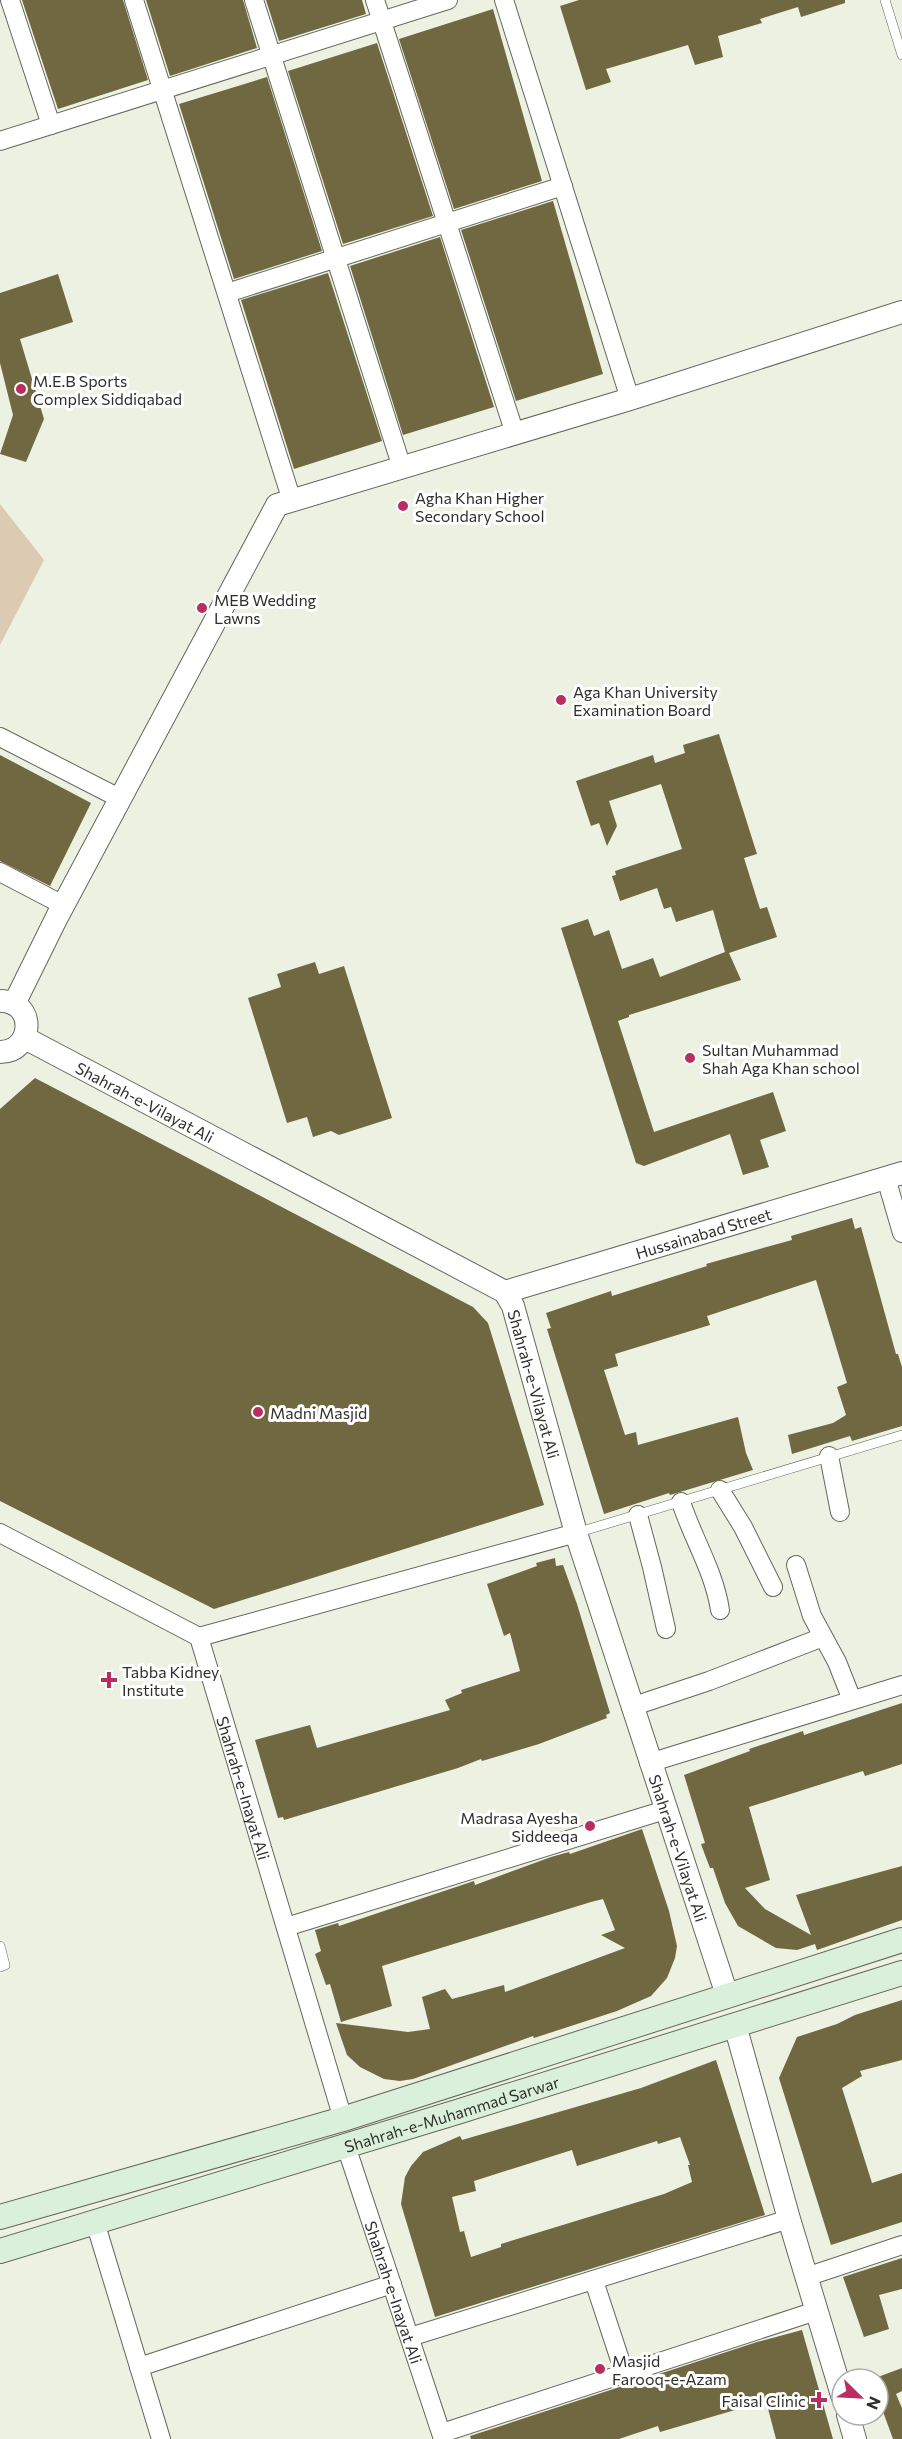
<svg xmlns="http://www.w3.org/2000/svg" width="902" height="2439" viewBox="0 0 902 2439" font-family="Commissioner,sans-serif">
	<style>
		.green { fill: #dccab3 }
		.building { fill: #706841; fill-rule: evenodd }
		.lines { fill: none; stroke-linecap: round; stroke-linejoin: round }
		.service-casing { stroke: #64685b; stroke-width: 10 }
		.minor-casing { stroke: #64685b; stroke-width: 20 }
		.tertiary-casing { stroke: #64685b; stroke-width: 24 }
		.secondary-casing { stroke: #64685b; stroke-width: 26 }
		.service { stroke: #fff; stroke-width: 9 }
		.minor { stroke: #fff; stroke-width: 18 }
		.tertiary { stroke: #fff; stroke-width: 22 }
		.secondary { stroke: #dbf0db; stroke-width: 24 }
		.poi-dot { fill: #ba2d5f; stroke: #fff; stroke-width: 2 }
		.labels { text-anchor: middle; dominant-baseline: central; stroke-width: 6; stroke-linejoin: round; paint-order: stroke }
		.poi-label { font-size: 16px; fill: #2f302b; stroke: #fff; text-anchor: start }
		.street-label { font-size: 16px; fill: #2f302b; stroke: #fff }
	</style>
	<rect width="100%" height="100%" fill="#ecf1e2"/>
	<!-- green -->
	<path class="green" d="M0,504L44,560L0,645Z"/>
	<!-- building -->
	<path class="building" d="M22,0H123L148,80L58,109Z
		M146,0H243L257,48L170,76Z
		M266,0H362L366,14L279,41Z
		M579,0H845V3L801,17L798,7L760,19L762,23L718,36L723,57L695,65L688,45L606,69L611,82L586,90L560,6Z
		M493,9L542,181L454,209L399,39Z
		M377,43L433,216L343,244L288,71Z
		M267,77L322,251L234,279L179,104Z
		M553,201L603,374L516,401L461,230Z
		M440,237L494,407L403,435L350,266Z
		M328,273L382,441L294,469L241,300Z
		M58,274L73,322L20,339L44,419L26,462L0,454L13,415L0,363V293Z
		M719,734L757,854L744,858L760,909L767,907L777,937L729,953L741,980L629,1015V1017L618,1021L654,1132L773,1092L786,1131L760,1140L769,1167L743,1175L730,1134L644,1166L636,1163L561,928L588,919L594,936L609,930L622,969L653,958L660,977L725,952L713,910L676,922L671,907L664,909L657,888L620,901L612,876L616,875L615,871L682,849L661,784L609,801L617,826L607,846L599,823L591,826L576,781L653,755L655,763L685,753L683,745Z
		M0,755L91,803L50,886L0,861Z
		M315,962L319,974L344,966L392,1118L339,1135L331,1131L313,1137L307,1117L287,1123L248,998L281,987L277,974Z
		M35,1078L473,1307L488,1323L544,1505L214,1609L0,1501V1109Z
		M852,1218L855,1229L861,1227L896,1354H898L902,1367V1426L852,1441L850,1436L792,1454L788,1435L833,1423L846,1415L837,1387L847,1383L816,1280L707,1316L710,1325L615,1354L618,1366L604,1370L625,1435L636,1432L638,1445L738,1417L746,1453L753,1470L670,1495L669,1493L604,1514L547,1329L551,1328L546,1313L611,1291L612,1296L707,1266L706,1264L792,1240L791,1236Z
		M555,1558L556,1566L563,1565L577,1604L610,1713L606,1715L607,1718L539,1744L482,1761L481,1759L458,1768L284,1820L283,1817L278,1818L255,1740L310,1725L317,1748L450,1710L445,1700L462,1693L461,1690L520,1671L510,1633L504,1636L487,1584L537,1566L536,1563Z
		M902,1703V1764L865,1776L863,1771L749,1807L770,1880L745,1888L765,1909L811,1935L796,1895L902,1866V1920L817,1950L815,1944L797,1950L776,1948L738,1926L725,1903L713,1868H710L705,1855L701,1844L705,1843L684,1775L750,1751L749,1749L803,1731L804,1735Z
		M642,1829L669,1911L677,1946L675,1958L667,1978L651,1996L617,2011L534,2038L533,2036L413,2079L400,2081L384,2079L360,2067L347,2055L336,2023L408,2032L430,2029L422,1997L445,1989L452,1999L504,1985L505,1992L625,1948L601,1935L615,1930L603,1899L591,1902L382,1966L392,2006L341,2022L330,1984L326,1985L315,1954L321,1951L315,1930L338,1923L339,1926L474,1881L475,1885L551,1857L569,1852L570,1854Z
		M902,2000V2060L860,2071L862,2076L842,2088L872,2183L902,2173V2222L831,2245L779,2078L797,2037L837,2024L855,2015Z
		M716,2060L765,2215L435,2317L401,2204L405,2177L411,2166L423,2152L460,2136L462,2140L641,2088ZM680,2137L690,2165H688L692,2182L664,2194L501,2244V2247L471,2257L464,2231L460,2232L452,2197L476,2191L474,2181L572,2150L577,2166L657,2141L658,2144Z
		M902,2258V2289L879,2295L889,2329L864,2337L843,2277Z
		M802,2330L833,2439H776L766,2401L660,2432L658,2426L619,2439H471L470,2436L757,2342Z
		M902,2368V2391L896,2394L902,2408V2439H893L878,2398V2377Z"/>
	<g class="lines">
		<!-- service casing -->
		<g class="service-casing">
			<path id="service" d="M885,0L902,55
				M576,1533L902,1435
				M0,1946L5,1965L0,1967"/>
		</g>
		<!-- minor casing -->
		<g class="minor-casing">
			<g id="minor">
				<path d="M10,0L51,125"/>
				<path d="M134,0L292,501"/>
				<path d="M254,0L402,468"/>
				<path d="M375,0L515,434"/>
				<path d="M504,0L630,399"/>
				<path d="M0,141L448,0"/>
				<path d="M227,293L563,186"/>
				<path d="M0,737L121,799"/>
				<path d="M0,872L63,905"/>
				<path d="M886,1178L902,1233"/>
				<path d="M829,1456L840,1512"/>
				<path d="M720,1490L743,1527L773,1587"/>
				<path d="M681,1502C693,1539 714,1571 720,1610"/>
				<path d="M638,1515L652,1567L666,1629"/>
				<path id="s1" d="M0,1533L199,1637L343,2119"/>
				<path d="M796,1565L812,1616L837,1662L852,1700"/>
				<path d="M199,1637L576,1533"/>
				<path d="M631,1707L709,1681L823,1637"/>
				<path d="M649,1763L902,1685"/>
				<path d="M286,1927L665,1810"/>
				<path id="s2" d="M346,2146L443,2439"/>
				<path d="M95,2222L161,2439"/>
				<path d="M806,2277L902,2245"/>
				<path d="M594,2281L624,2372"/>
				<path d="M410,2337L789,2219"/>
				<path d="M139,2367L392,2284"/>
				<path d="M442,2433L816,2311"/>
			</g>
		</g>
		<!-- tertiary casing -->
		<g class="tertiary-casing">
			<g id="tertiary">
				<path d="M14,1004L57,917L277,505L630,399L902,312"/>
				<path id="s3" d="M25,1038L505,1292L513,1306L576,1533L727,1995"/>
				<path d="M0,1052C34,1052 36,1002 2,1001"/>
				<path id="s4" d="M505,1292L902,1173"/>
				<path d="M735,2025L789,2219L842,2395"/>
				<path d="M848,2415L855,2439"/>
			</g>
		</g>
		<!-- secondary casing -->
		<g class="secondary-casing">
			<g id="secondary">
				<path d="M0,2217L343,2119L902,1940"/>
				<path id="s5" d="M0,2251L457,2112L902,1973"/>
			</g>
		</g>
		<!-- service -->
		<use href="#service" class="service"/>
		<!-- minor -->
		<use href="#minor" class="minor"/>
		<!-- tertiary -->
		<use href="#tertiary" class="tertiary"/>
		<!-- secondary -->
		<use href="#secondary" class="secondary"/>
	</g>
	<!-- markers -->
	<g class="poi-dot">
		<circle cx="21" cy="389" r="6"/>
		<circle cx="403" cy="506" r="6"/>
		<circle cx="202" cy="608" r="6"/>
		<circle cx="561" cy="700" r="6"/>
		<circle cx="690" cy="1058" r="6"/>
		<circle cx="258" cy="1412" r="6"/>
		<path d="M106 1671h6v6h6v6h-6v6h-6v-6h-6v-6h6z"/>
		<circle cx="590" cy="1826" r="6"/>
		<circle cx="600" cy="2369" r="6"/>
		<path d="M816 2391h6v6h6v6h-6v6h-6v-6h-6v-6h6z"/>
	</g>
	<g class="labels">
		<!-- poi labels -->
		<g class="poi-label">
			<text x="33" y="380">M.E.B Sports<tspan x="33" dy="18">Complex Siddiqabad</tspan></text>
			<text x="415" y="497">Agha Khan Higher<tspan x="415" dy="18">Secondary School</tspan></text>
			<text x="214" y="599">MEB Wedding<tspan x="214" dy="18">Lawns</tspan></text>
			<text x="573" y="691">Aga Khan University<tspan x="573" dy="18">Examination Board</tspan></text>
			<text x="702" y="1049">Sultan Muhammad<tspan x="702" dy="18">Shah Aga Khan school</tspan></text>
			<text x="270" y="1412">Madni Masjid</text>
			<text x="122" y="1671">Tabba Kidney<tspan x="122" dy="18">Institute</tspan></text>
			<text x="578" y="1817" text-anchor="end">Madrasa Ayesha<tspan x="578" dy="18">Siddeeqa</tspan></text>
			<text x="612" y="2360">Masjid<tspan x="612" dy="18">Farooq-e-Azam</tspan></text>
			<text x="806" y="2400" text-anchor="end">Faisal Clinic</text>
		</g>
		<!-- street labels -->
		<g class="street-label">
			<text stroke="none"><textPath href="#s3" startOffset="136">Shahrah-e-Vilayat Ali</textPath></text>
			<text stroke="none"><textPath href="#s4" startOffset="207">Hussainabad Street</textPath></text>
			<text stroke="none"><textPath href="#s3" startOffset="640">Shahrah-e-Vilayat Ali</textPath></text>
			<text stroke="none"><textPath href="#s1" startOffset="382">Shahrah-e-Inayat Ali</textPath></text>
			<text stroke="none"><textPath href="#s3" startOffset="1126">Shahrah-e-Vilayat Ali</textPath></text>
			<text stroke="none"><textPath href="#s5" startOffset="472">Shahrah-e-Muhammad Sarwar</textPath></text>
			<text stroke="none"><textPath href="#s2" startOffset="154">Shahrah-e-Inayat Ali</textPath></text>
		</g>
	</g>
	<!-- north arrow -->
	<g transform="translate(860 2397) rotate(114)"><circle r="28" fill="#ffffff" stroke="#acacaa" stroke-width="1.5"/>
	<path d="M0-4.5L10 22L0 15L-10 22Z" fill="#ba2d5f"/>
	<text y="-9" font-size="16" font-weight="bold" text-anchor="middle" fill="#2f302b">N</text>
	</g>
</svg>
